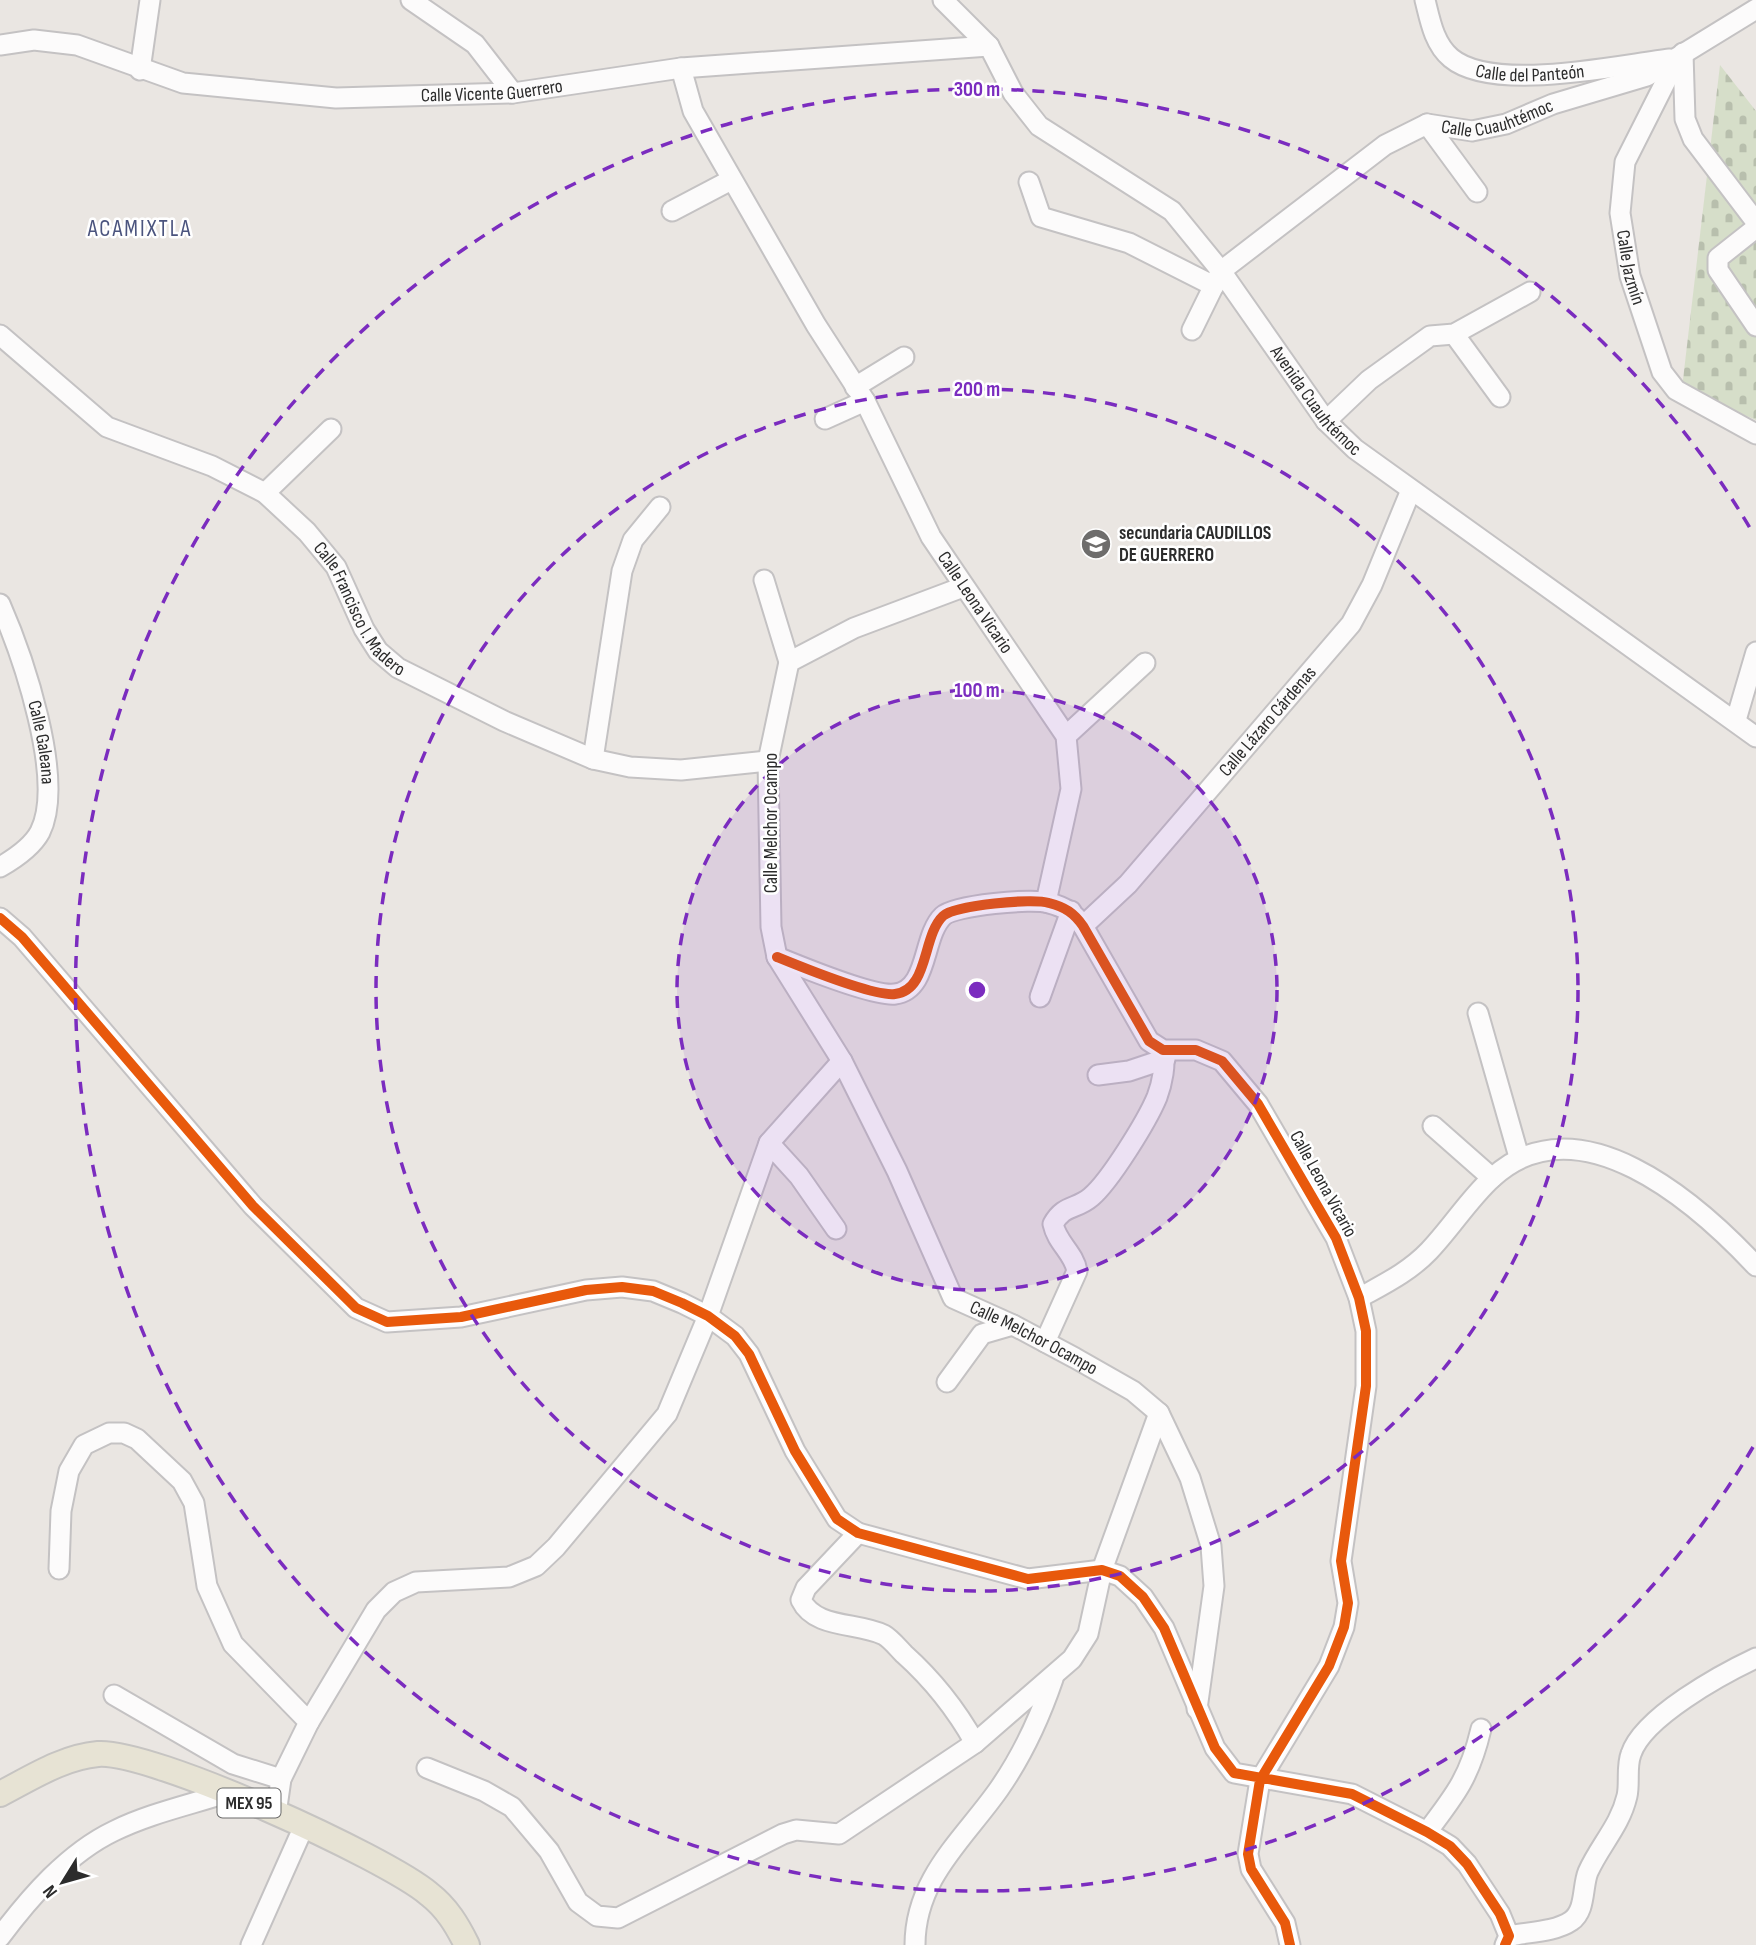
<svg xmlns="http://www.w3.org/2000/svg" width="1756" height="1945" viewBox="0 0 1756 1945" font-family="'Sofia Sans Condensed',sans-serif">
	<style>
		.cemetery { fill: url(#cemetery-stones) }
		.lines { fill: none; stroke-linecap: round; stroke-linejoin: round }
		.minor-casing { stroke: #c4c2c3; stroke-width: 23 }
		.major-casing { stroke: #c6c4c2; stroke-width: 28 }
		.minor { stroke: #fcfbfb; stroke-width: 19 }
		.major { stroke: #e7e3d4; stroke-width: 24 }
		.cycleway-casing { stroke: #fff; stroke-width: 15 }
		.cycleway { stroke: #e8590c; stroke-width: 10 }
		.ring { fill: none; stroke: #7b2cbf; stroke-width: 3.5; stroke-dasharray: 12 9 }
		.labels { text-anchor: middle; dominant-baseline: central; stroke-width: 5; stroke-linejoin: round; paint-order: stroke }
		.shield { fill: #fff; stroke: #6b6b6b; stroke-width: 2 }
		.shield-label { font-size: 18px; font-weight: bold; fill: #2c2c2c }
		.street-label { font-size: 19px; fill: #2c2c2c; stroke: #fff }
		.poi-label { font-size: 19px; font-weight: bold; fill: #2c2c2c; stroke: #fff; text-anchor: start }
		.quarter-label { font-size: 23px; letter-spacing: 2px; fill: #4b547e; stroke: #fff }
		.centre { fill: #7b2cbf; stroke: #fff; stroke-width: 3.5 }
		.ring-label { font-size: 21px; text-anchor: middle; font-weight: bold; fill: #7b2cbf; stroke: #fff; stroke-width: 5; stroke-linejoin: round; paint-order: stroke }
	</style>
	<defs>
		<pattern id="cemetery-stones" width="16" height="16" patternUnits="userSpaceOnUse" patternTransform="scale(1.75)"><rect width="16" height="16" fill="#d6dec9"/><path d="M2 7V4a2 2 0 0 1 4 0v3zM10 15v-3a2 2 0 0 1 4 0v3z" fill="#b8bfad"/></pattern>
	</defs>
	<rect width="100%" height="100%" fill="#eae6e2"/>
	<!-- cemetery -->
	<path class="cemetery" d="M1720,65L1756,111V420L1682,388Z"/>
	<g class="lines">
		<!-- minor casing -->
		<g class="minor-casing">
			<g id="minor">
				<path d="M411,0L475,44L513,93"/>
				<path id="s1" d="M943,0L989,46L1013,93L1039,126L1172,211L1221,271L1326,421L1355,449L1756,737"/>
				<path id="s2" d="M1425,0C1430,20 1434,44 1451,58C1493,93 1618,65 1670,59"/>
				<path id="s3" d="M0,45L34,40L77,45L183,83L336,98L513,93L681,68L989,46"/>
				<path d="M1683,53L1685,119L1693,139L1756,222"/>
				<path id="s4" d="M1677,59L1625,162L1620,213L1630,276L1662,372L1676,390L1756,434"/>
				<path id="s5" d="M681,68L693,111L816,325L865,401L931,537L1066,736L1071,789L1046,902"/>
				<path d="M140,70L150,0"/>
				<path d="M1427,124L1477,192"/>
				<path d="M1029,182L1041,217L1129,243L1214,286"/>
				<path d="M672,211L731,180"/>
				<path d="M1756,228L1718,258V270L1756,326"/>
				<path id="s6" d="M1192,330L1221,271L1385,145L1427,124L1472,131L1506,124L1553,104L1647,76L1756,9"/>
				<path d="M1454,334L1500,397"/>
				<path id="s7" d="M0,335L107,427L212,466L265,493L307,532L336,567L364,629L378,651L398,668L504,721L593,759L630,767L681,770L768,761"/>
				<path d="M855,387L904,357"/>
				<path d="M825,419L865,401"/>
				<path d="M1326,421L1369,380L1430,336L1454,334L1530,292"/>
				<path d="M265,493L331,429"/>
				<path d="M764,580L789,662"/>
				<path id="s8" d="M963,587L854,628L789,662L768,761L771,927L777,957L842,1061L897,1171L953,1298L1013,1325L1075,1358L1133,1391L1159,1413L1190,1478L1211,1546L1214,1586L1197,1709"/>
				<path id="s9" d="M0,604C22,654 66,780 40,832C32,847 14,859 0,867"/>
				<path d="M1736,720L1756,652"/>
				<path d="M1066,736L1145,663"/>
				<path d="M593,759L622,571L633,540L660,507"/>
				<path d="M0,918L22,937L253,1206L356,1308L387,1322L461,1317L586,1290L622,1287L653,1291L682,1303L708,1316L735,1336L749,1354L795,1451L837,1519L858,1533L1028,1579L1102,1570L1120,1576L1143,1597L1164,1628L1215,1748L1234,1773L1352,1794L1427,1832L1450,1846L1467,1864L1500,1914L1509,1936L1505,1945"/>
				<path id="s10" d="M1083,926L1128,884L1351,624L1372,585L1411,490"/>
				<path d="M777,957C799,966 874,997 895,994C929,990 922,936 943,916C955,905 1033,898 1049,903C1065,907 1074,913 1083,926L1149,1041L1163,1050H1196L1222,1061L1258,1104L1336,1238L1359,1298L1366,1331V1386L1341,1561L1348,1603L1344,1627L1329,1666L1260,1780L1248,1854L1251,1869L1285,1923L1290,1945"/>
				<path d="M1040,997L1071,911"/>
				<path d="M1478,1013L1519,1157"/>
				<path d="M1098,1075L1129,1071L1165,1059"/>
				<path d="M1433,1126L1492,1178"/>
				<path d="M769,1143L799,1176L836,1229"/>
				<path d="M1359,1298C1384,1284 1409,1272 1429,1251C1451,1228 1469,1199 1492,1178C1578,1098 1697,1203 1756,1266"/>
				<path d="M1045,1342L1077,1271C1074,1253 1057,1243 1053,1224C1064,1204 1076,1210 1091,1197C1110,1181 1147,1121 1157,1097C1162,1084 1166,1064 1163,1050"/>
				<path d="M947,1382L982,1334L1013,1325"/>
				<path d="M858,1533L806,1588L801,1600C815,1629 858,1622 884,1635C891,1639 898,1648 904,1654C933,1680 956,1709 975,1743"/>
				<path d="M59,1569L61,1511L69,1471L84,1445L109,1433H124L137,1439L182,1481L194,1503L207,1586L233,1644L309,1722L281,1779L276,1814"/>
				<path d="M114,1695L233,1764L281,1779"/>
				<path d="M309,1722L376,1610L394,1592L416,1582L509,1577L536,1566L556,1547L667,1414L708,1316L769,1143L842,1061"/>
				<path d="M427,1768L484,1791L512,1807L549,1851L578,1902L597,1916L618,1918L783,1834L796,1830L839,1834L975,1743L1072,1659L1088,1634L1102,1570L1159,1413"/>
				<path d="M1427,1832C1456,1794 1470,1776 1481,1729"/>
				<path d="M1509,1936C1528,1932 1555,1932 1571,1921C1586,1911 1582,1887 1588,1872C1600,1845 1620,1826 1627,1796C1630,1783 1626,1767 1631,1754C1643,1717 1722,1674 1756,1658"/>
				<path d="M0,1937C30,1897 68,1853 114,1831C148,1814 189,1805 226,1793"/>
				<path d="M251,1945L304,1826"/>
				<path d="M915,1945C915,1878 964,1839 999,1789C1022,1756 1040,1717 1053,1679"/>
			</g>
		</g>
		<!-- major casing -->
		<g class="major-casing">
			<path id="major" d="M0,1794C31,1778 63,1757 98,1754C151,1750 385,1857 429,1894C447,1908 457,1925 467,1945"/>
		</g>
		<!-- minor -->
		<use href="#minor" class="minor"/>
		<!-- major -->
		<use href="#major" class="major"/>
		<!-- cycleway casing -->
		<g class="cycleway-casing">
			<path id="cycleway" d="M0,918L22,937L253,1206L356,1308L387,1322L461,1317L586,1290L622,1287L653,1291L682,1303L708,1316L735,1336L749,1354L795,1451L837,1519L858,1533L1028,1579L1102,1570L1120,1576L1143,1597L1164,1628L1215,1748L1234,1773L1352,1794L1427,1832L1450,1846L1467,1864L1500,1914L1509,1936L1505,1945
				M777,957C799,966 874,997 895,994C929,990 922,936 943,916C955,905 1033,898 1049,903C1065,907 1074,913 1083,926L1149,1041L1163,1050H1196L1222,1061L1258,1104L1336,1238L1359,1298L1366,1331V1386L1341,1561L1348,1603L1344,1627L1329,1666L1260,1780L1248,1854L1251,1869L1285,1923L1290,1945"/>
		</g>
		<!-- cycleway -->
		<use href="#cycleway" class="cycleway"/>
	</g>
	<!-- distance rings -->
	<circle cx="977" cy="990" r="300" fill="#7b2cbf" fill-opacity=".12"/>
	<g class="ring">
		<circle cx="977" cy="990" r="300"/>
		<circle cx="977" cy="990" r="601"/>
		<path d="M1753 1447A901 901 0 1 1 1753 533"/>
	</g>
	<!-- icons -->
	<defs>
		<g id="school-disc" transform="scale(1.575)"><circle r="9.5" fill="#6e6d6c" stroke="#fff"/><path d="M0-5L7-2L0 1L-7-2ZM-4 1L0 2.5L4 1V4Q0 6-4 4Z" fill="#fff"/></g>
	</defs>
	<g fill-rule="evenodd">
		<use href="#school-disc" x="1096" y="544"/>
	</g>
	<g class="labels">
		<!-- shield labels -->
		<rect class="shield" x="217.5" y="1788.5" width="63" height="29" rx="5"/>
		<g class="shield-label">
			<text x="249" y="1803">MEX 95</text>
		</g>
		<!-- street labels -->
		<g class="street-label">
			<text stroke="none"><textPath href="#s2" startOffset="147">Calle del Panteón</textPath></text>
			<text stroke="none"><textPath href="#s3" startOffset="500">Calle Vicente Guerrero</textPath></text>
			<text stroke="none"><textPath href="#s6" startOffset="392">Calle Cuauhtémoc</textPath></text>
			<text stroke="none"><textPath href="#s4" startOffset="222">Calle Jazmín</textPath></text>
			<text stroke="none"><textPath href="#s1" startOffset="556">Avenida Cuauhtémoc</textPath></text>
			<text stroke="none"><textPath href="#s5" startOffset="612">Calle Leona Vicario</textPath></text>
			<text stroke="none"><textPath href="#s7" startOffset="464">Calle Francisco I. Madero</textPath></text>
			<text stroke="none"><textPath href="#s10" startOffset="276">Calle Lázaro Cárdenas</textPath></text>
			<text stroke="none"><textPath href="#s9" startOffset="145">Calle Galeana</textPath></text>
			<text transform="translate(771 823) rotate(-90)">Calle Melchor Ocampo</text>
			<text transform="translate(1323 1184) rotate(61)">Calle Leona Vicario</text>
			<text stroke="none"><textPath href="#s8" startOffset="962">Calle Melchor Ocampo</textPath></text>
		</g>
		<!-- poi labels -->
		<g class="poi-label">
			<text x="1119" y="533">secundaria CAUDILLOS<tspan x="1119" dy="22">DE GUERRERO</tspan></text>
		</g>
		<!-- quarter labels -->
		<g class="quarter-label">
			<text x="140" y="229">ACAMIXTLA</text>
		</g>
	</g>
	<circle cx="977" cy="990" r="10" class="centre"/>
	<g class="ring-label">
		<text x="977" y="96">300 m</text>
		<text x="977" y="396">200 m</text>
		<text x="977" y="697">100 m</text>
	</g>
	<!-- north arrow -->
	<g transform="translate(63 1882) rotate(233)" stroke="#ffffff" stroke-width="5" paint-order="stroke">
	<path d="M0-5L12 26L0 18L-12 26Z" fill="#2c2c2c"/>
	<text y="-10" font-size="19" font-weight="bold" text-anchor="middle" fill="#2c2c2c">N</text>
	</g>
</svg>
